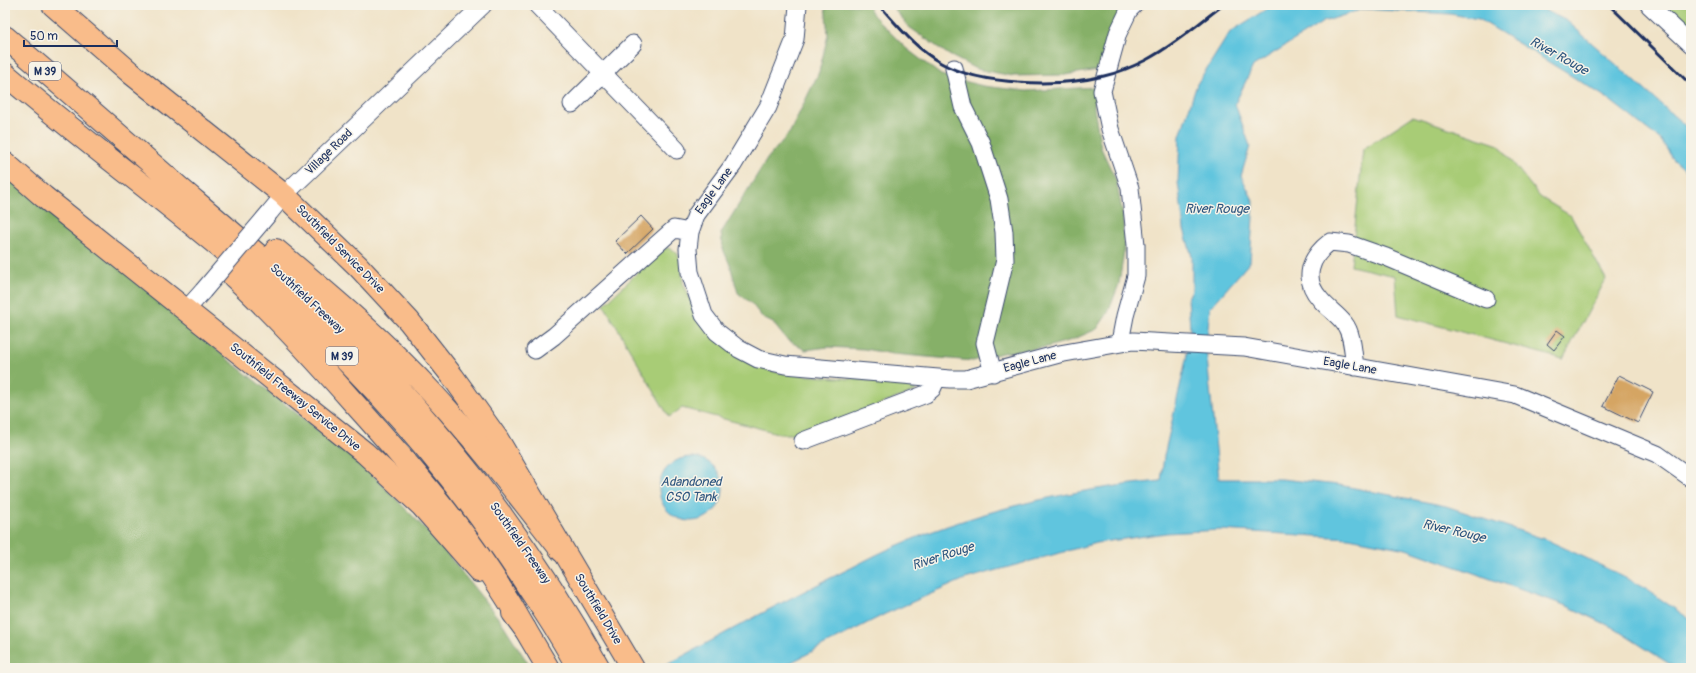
<svg xmlns="http://www.w3.org/2000/svg" width="1696" height="673" viewBox="0 0 1696 673" font-family="Pangolin,sans-serif">
	<style>
		.green { fill: #a8cc76; stroke: #627e6a }
		.forest { fill: #86b067; stroke: #507062 }
		.water { fill: #60c5de; stroke: #3e7a9e }
		.building { fill: #d5a563 }
		.lines { fill: none; stroke-linecap: round; stroke-linejoin: round }
		.minor-casing { stroke: #3b4a6e; stroke-width: 19 }
		.major-casing { stroke: #3b4a6e; stroke-width: 24 }
		.highway-casing { stroke: #3b4a6e; stroke-width: 24 }
		.minor { stroke: #fff; stroke-width: 17 }
		.major { stroke: #f9bc8a; stroke-width: 22 }
		.highway { stroke: #f9bc8a; stroke-width: 22 }
		.rail { stroke: #1b2f5e; stroke-width: 3 }
		.minor-bridge-casing { stroke: #3b4a6e; stroke-width: 19; stroke-linecap: butt }
		.minor-bridge { stroke: #fff; stroke-width: 17 }
		.labels { text-anchor: middle; dominant-baseline: central; stroke-width: 3; stroke-linejoin: round; paint-order: stroke }
		.shield { fill: #f7f3e8; stroke: #5d6a87; stroke-width: 1 }
		.shield-label { font-size: 11px; font-weight: bold; fill: #1b2f5e }
		.street-label { font-size: 12px; fill: #1b2f5e; stroke: #f7f3e8 }
		.water-label { font-size: 13px; font-style: italic; fill: #2c547e; stroke: #f7f3e8 }
	</style>
	<rect width="100%" height="100%" fill="#f7f3e8"/>
	<filter id="ink" filterUnits="userSpaceOnUse"><feTurbulence type="fractalNoise" baseFrequency=".025" numOctaves="2"/><feDisplacementMap in="SourceGraphic" scale="8" xChannelSelector="R" yChannelSelector="G"/><feConvolveMatrix kernelMatrix="1 2 1 2 8 2 1 2 1" color-interpolation-filters="sRGB"/></filter>
	<filter id="wash" filterUnits="userSpaceOnUse"><feTurbulence type="fractalNoise" baseFrequency=".012" numOctaves="4" result="noise"/><feDisplacementMap in="SourceGraphic" scale="16" xChannelSelector="R" yChannelSelector="G"/><feGaussianBlur stdDeviation="0.9" result="paint"/><feColorMatrix in="noise" values="0 0 0 0 0 0 0 0 0 0 0 0 0 0 0 0 0 1.4 0 .05"/><feComposite in="paint" operator="in"/></filter>
	<g filter="url(#wash)">
		<rect width="100%" height="100%" fill="#f0e3c8"/>
		<!-- green -->
		<path class="green" d="M1646,5H1691V48Z
			M1413,116L1499,145L1540,197L1571,216L1606,279L1563,359L1398,315L1395,276L1351,266L1363,149Z
			M667,248L672,249L677,253L681,262L683,283L699,318L754,365L770,371L790,374L911,384L916,391L800,434H781L682,408L669,417L604,305L661,250Z"/>
		<!-- forest -->
		<path class="forest" d="M825,5H868L873,15L907,49L941,75L983,86L1026,91L1096,87L1094,108L1101,148L1116,180L1123,215L1124,251L1119,284L1108,313L1097,329L1072,340L1047,347L1002,353L973,361L893,354L864,349L828,347L805,350L786,339L773,323L763,318L751,303L738,293L730,265L723,249L721,233L767,159L790,132L819,72L828,35Z
			M891,5H1129L1113,27L1098,70L1065,75L1013,76L976,69L949,55L909,27Z
			M5,167L230,361L365,467L437,541L503,624L531,668H5Z"/>
		<!-- water -->
		<path class="water" d="M1273,5H1534L1567,21L1691,131V175L1673,159L1661,140L1607,98L1479,19L1450,14L1363,9L1323,22L1253,66L1235,104L1250,146L1241,176L1254,202L1250,262L1210,308L1206,348L1219,479H1281L1339,485L1446,506L1547,540L1588,559L1643,587L1691,620V668H1676L1612,627L1567,606L1406,549L1349,538L1221,530L1166,533L1096,543L965,579L885,614L780,668H661C724,634 786,599 851,568C868,559 885,550 903,543C984,509 1073,489 1161,481L1164,456L1186,360L1190,329L1188,298L1192,290V257L1184,229L1178,182L1180,136L1197,84L1230,32Z
			M659 489a32 32 0 1 1 64 0a32 32 0 1 1-64 0Z"/>
		<g id="blocks">
			<!-- building -->
			<path class="building" d="M641,216L653,229L627,254L615,241Z
				M1557,330L1565,336L1554,350L1547,344Z
				M1619,375L1653,392L1638,423L1603,406Z"/>
		</g>
	</g>
	<g filter="url(#ink)">
		<use href="#blocks" fill-opacity="0" stroke="#3b4a6e" stroke-width="1"/>
		<g class="lines">
			<!-- minor casing -->
			<g class="minor-casing">
				<path id="minor" d="M537,5L677,150
					M798,5L795,39L768,107L733,165L696,215L690,232L688,249L690,272L704,315L717,332L739,349L758,359L785,365L950,379H966L1059,354L1133,341L1244,347L1515,395L1657,454L1691,478
					M1649,5L1691,44
					M954,68L963,107L981,143L999,199L1004,232L1005,260L985,343L993,373
					M572,104L633,44
					M270,212L284,195L483,5
					M186,310L203,291
					M1120,342L1125,316L1136,276V245L1130,188L1110,129L1102,91L1118,33L1129,10L1134,5
					M535,350L554,336L674,229L690,232
					M1355,367C1353,354 1353,334 1344,323C1337,314 1327,308 1320,299C1302,279 1310,257 1330,242L1349,244L1386,257L1486,299
					M803,441L926,394L932,389L937,378"/>
			</g>
			<!-- major casing -->
			<g class="major-casing">
				<path id="major" d="M53,5L132,74L284,195L358,266L409,321L453,377L498,440L633,668
					M5,163L44,197L365,453L422,506L479,571
					M513,613L525,629L548,668"/>
			</g>
			<!-- highway casing -->
			<g class="highway-casing">
				<path id="highway" d="M5,37C64,87 122,138 181,189C249,247 317,304 379,368C464,458 539,559 599,668
					M5,74C92,148 185,215 271,290C371,377 458,478 530,590C547,615 564,641 578,668
					M276,250C331,296 387,343 435,396C480,445 521,499 562,551
					M234,277C276,316 315,359 353,402C419,475 477,543 525,629"/>
			</g>
			<!-- minor -->
			<use href="#minor" class="minor"/>
			<!-- major -->
			<use href="#major" class="major"/>
			<!-- highway -->
			<use href="#highway" class="highway"/>
			<!-- rail -->
			<path class="rail" d="M879,5C898,26 916,49 941,63C981,86 1059,87 1104,76C1118,73 1134,66 1146,60C1174,45 1198,24 1223,5
				M1609,5L1691,85"/>
			<!-- minor-bridge casing -->
			<g class="minor-bridge-casing">
				<path id="minor-bridge" d="M203,291L270,212"/>
			</g>
			<!-- minor-bridge -->
			<use href="#minor-bridge" class="minor-bridge"/>
		</g>
	</g>
	<g class="labels">
		<!-- shield labels -->
		<g class="shield">
			<rect x="29" y="62" width="32" height="18" rx="3"/>
			<rect x="326" y="347" width="32" height="18" rx="3"/>
		</g>
		<g class="shield-label">
			<text x="45" y="71">M 39</text>
			<text x="342" y="356">M 39</text>
		</g>
		<!-- street labels -->
		<g class="street-label">
			<text transform="translate(329 152) rotate(-44)">Village Road</text>
			<text transform="translate(714 191) rotate(-54)">Eagle Lane</text>
			<text transform="translate(340 249) rotate(45)">Southfield Service Drive</text>
			<text transform="translate(307 299) rotate(43)">Southfield Freeway</text>
			<text transform="translate(1030 362) rotate(-15)">Eagle Lane</text>
			<text transform="translate(1350 366) rotate(10)">Eagle Lane</text>
			<text transform="translate(295 397) rotate(39)">Southfield Freeway Service Drive</text>
			<text transform="translate(520 543) rotate(55)">Southfield Freeway</text>
			<text transform="translate(598 609) rotate(59)">Southfield Drive</text>
		</g>
		<!-- water labels -->
		<g class="water-label">
			<text transform="translate(1559 56) rotate(29)">River Rouge</text>
			<text x="1217" y="209">River Rouge</text>
			<text x="691" y="482">Adandoned<tspan x="691" dy="15">CSO Tank</tspan></text>
			<text transform="translate(1454 531) rotate(13)">River Rouge</text>
			<text transform="translate(943 556) rotate(-18)">River Rouge</text>
		</g>
	</g>
	<!-- margin -->
	<rect width="1696" height="673" fill="none" stroke="#f7f3e8" stroke-width="20"/>
	<!-- scale -->
	<path d="M24 40v6h93v-6" fill="none" stroke="#1b2f5e" stroke-width="2"/>
	<text x="30" y="40" font-size="12" fill="#1b2f5e" stroke="#f7f3e8" stroke-width="3" paint-order="stroke">50 m</text>
</svg>
